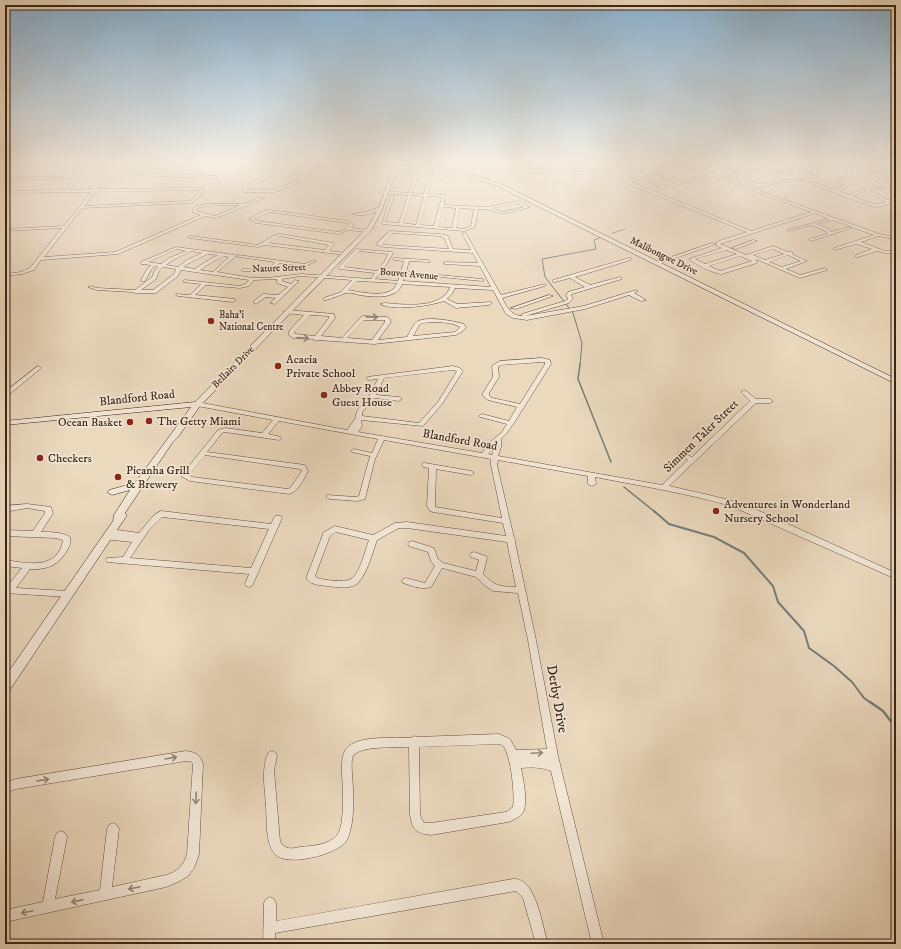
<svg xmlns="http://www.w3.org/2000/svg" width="901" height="949" viewBox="0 0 901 949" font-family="'IM FELL DW Pica',serif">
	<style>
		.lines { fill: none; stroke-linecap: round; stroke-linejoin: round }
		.stream-far3 { stroke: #767d79; stroke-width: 1 }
		.stream-far2 { stroke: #767d79; stroke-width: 1.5 }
		.stream-far1 { stroke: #767d79; stroke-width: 2 }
		.stream { stroke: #767d79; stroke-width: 2.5 }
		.street-casing { stroke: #68523e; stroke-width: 1 }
		.secondary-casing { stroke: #3c2514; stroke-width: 1 }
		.street { fill: #f2e6d5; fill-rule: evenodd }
		.secondary { fill: #f2e6d5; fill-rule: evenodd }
		.oneway { stroke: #978674 }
		.poi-dot { fill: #8f2418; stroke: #f2e6d5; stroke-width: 1.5 }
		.labels { text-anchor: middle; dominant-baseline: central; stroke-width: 3.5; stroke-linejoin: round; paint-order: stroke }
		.far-street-label { font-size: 10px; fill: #3c2514; stroke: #f2e6d5 }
		.far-poi-label { font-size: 10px; fill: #3c2514; stroke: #f2e6d5; text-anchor: start }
		.poi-label { font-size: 12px; fill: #3c2514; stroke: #f2e6d5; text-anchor: start }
		.street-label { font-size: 12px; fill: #3c2514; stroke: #f2e6d5 }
		.near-street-label { font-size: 14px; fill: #3c2514; stroke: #f2e6d5 }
	</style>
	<rect width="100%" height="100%" fill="#ebd9be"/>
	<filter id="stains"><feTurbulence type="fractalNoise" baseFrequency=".005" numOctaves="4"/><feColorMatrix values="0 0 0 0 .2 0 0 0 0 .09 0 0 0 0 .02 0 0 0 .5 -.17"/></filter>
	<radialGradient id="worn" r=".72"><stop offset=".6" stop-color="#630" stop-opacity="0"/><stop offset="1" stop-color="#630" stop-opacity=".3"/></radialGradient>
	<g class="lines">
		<!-- stream-far3 -->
		<path class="stream-far3" d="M613,233L625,229
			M580,365L582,343L573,313L545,277L542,259L596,249L594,240L601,237"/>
		<!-- stream-far2 -->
		<path class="stream-far2" d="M580,364L578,379L611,462
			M624,487L655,512"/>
		<!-- stream-far1 -->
		<path class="stream-far1" d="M654,511L669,524L714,537L744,553L773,586L778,602L804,631L809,648L834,666L852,682L864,698L871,703"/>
		<!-- stream -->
		<path class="stream" d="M870,702L883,711L896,728"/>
		<!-- street casing -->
		<g class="street-casing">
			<path id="street" d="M71,162C77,162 86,161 91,165L69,190L93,189L99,182L128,172L138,162H142L131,173L165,174L181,162H199L183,164L169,174L215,176L217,177L215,178L127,175L101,184L97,189L196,188L205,190L195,201L190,203L82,208L44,257L115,252L201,215L192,212L196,206C212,201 230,206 247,203C253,202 259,196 265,198L216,218L205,216L118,254L41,260L34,270L22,274L5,276V274L21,272L30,268L62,228L5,231V229L64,226L91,192L5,193V191L65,190L75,178L5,180V178L77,176L87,165L83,164L5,166V164ZM196,190L200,191L193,199L189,201L84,206L95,192ZM241,205L215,216L196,211L198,208L203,206Z
				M279,162H283L272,175L247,189L246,190H274L296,181H298V183L275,192H243L244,187L270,173Z
				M289,162H303L350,168L348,169Z
				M481,162H488L489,163L487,164Z
				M529,162H533L535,170L603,168L605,169L603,170L508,173L506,172L508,171L531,170Z
				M596,162H600L601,163L599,164Z
				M754,162H786L797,169L813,174L811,175L795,171L781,163L694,167L879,234L895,237V238L893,239L878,236L861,242L885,251H896V253H885L877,251L858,257H856V255L872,249L856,244L834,250V248L874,235L833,220L816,224L829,229L831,232L849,227L851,228L811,241L809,240V239L827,234L826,231L812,225L789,231L787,230L829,219L815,213L720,244L746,255L773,246L788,252H792V254L807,261L786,269L800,275L825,268L827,269V270L800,278L756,259L757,263L722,274C714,274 695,264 689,259L722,248L717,246L716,242L747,232L626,183L611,175L605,169L609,167L690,166ZM687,167L709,175L680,182L662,177V179L676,183L664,186L648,181L646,182L660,187L655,188V190H656L713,176L811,212L751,231L631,182L663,173V171L627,181L613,173L609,169ZM773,249L784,254L765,260L753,255ZM726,250L737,254L705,264L695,259ZM788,255L801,261L782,267L769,262ZM740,256L752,261L720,271L709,266Z
				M840,162L858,168L896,189V192L887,187L870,191L888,200L896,196V199C890,203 885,207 877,207C870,207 813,185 805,181L815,175L813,174L814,167L825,163ZM836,164L846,165L855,169L849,170L845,182L836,180L834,181L844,185L835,190L810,181L817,176L815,175L817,174V169L826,165ZM858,170L885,186L857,191L849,195L839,191L848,185L852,172ZM866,191L867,192L886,202C875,208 863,200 853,196L859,193Z
				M890,162H894L891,165L896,168V170L888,166Z
				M722,167L728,171L751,170L750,172L732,173L759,184L776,182L778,183L760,187H755V185L726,173L720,168Z
				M410,170L454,175L453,177L438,175L431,183L428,194L445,195L444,205L487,207L518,201L530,207L502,214L487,209H478L475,227L464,231L382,224L391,195L394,196L385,222L399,223L408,195L382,193L380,192L382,191L409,193L413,179L420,173C404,171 402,176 396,189L393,188L398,177ZM424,174L434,175L427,183L424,194L412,193L417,179ZM412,195L424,196L416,225L403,223ZM428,196L442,197L434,226L420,225ZM517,203L524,207L502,212L492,208ZM443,207L456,208L452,228L438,227ZM460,208L474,209L471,226L464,229L456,228Z
				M792,172L793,174L767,175L765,174L767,173Z
				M776,179L782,181L800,179L802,180L782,183L775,181V179Z
				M270,210L348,221L354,225L351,228L368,230L370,231L368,232L348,230L339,234L257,223L249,219L264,211ZM270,212L347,223L349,225L344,230L339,232L258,221L254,219Z
				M390,231L440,234L448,236L453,249L471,250L462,233L465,232L501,295L545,284V286L502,298C507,307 510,315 522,316V314L565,301L568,299L566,295L568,292L585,287L570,278L555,282H553V280L629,258H631V260L575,277L590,285L620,277L622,278V279L572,294L571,295L573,299L569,303L525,316L584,306L636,290L638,291L634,293L646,300L641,301L629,295L585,309L527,320L513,318L506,314L493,290L455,288L452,294L447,299L457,304L491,302L492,303L489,305L456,308L444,301C430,306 393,311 380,304C385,302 391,304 396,304C413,305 443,307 450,287L402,284C397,300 373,297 359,295C356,294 350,292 347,293C341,294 332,299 326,300H324V298L341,292L352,280L301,276L282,279V281L291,284L295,280L299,281L275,304L270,303L276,298L266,297L256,304L253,302L254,301L263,294L278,295L288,287L277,283V279L254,280L249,286L240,288L206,285L195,295L235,299L236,300L233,302L178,296L176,295V294L190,295L201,284L183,282V281L185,280L240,286L245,284L249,280L181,270L178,276L156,293H135L133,292L97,290L88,287L90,286L97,288L135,290L152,277L155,270L158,267L155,266L151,270L145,281H141V280L147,269L151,265L141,264V262L176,247L235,255V257L217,272L253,278H267L301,274L371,279L375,273L340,269L338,268L356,249L391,252L393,253L387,264L375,279L398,281L400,274L388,273L386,272L388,271H401L404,261L394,260V258L428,260L430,261V262L409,261L406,272L423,273L425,274L423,275L405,274L403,281L491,287L480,266L445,264L443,263L445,262L478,263L473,253L384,247L377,245V243ZM392,233L440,236L444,238L449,249L385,245L382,244ZM177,249L186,251L169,258L161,264L148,262ZM191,251L202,253L187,260L178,267L166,265L173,260ZM359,251L388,254L385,261L377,271L344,267ZM208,254L218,255L205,262L195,269L183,267L191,262ZM224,256L229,257L213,272L200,270L209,264ZM163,267L176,269L174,274L153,290H141L156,279L159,271ZM357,281L397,283C392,300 361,292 348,290Z
				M280,234L334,243V244L329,251L345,253L347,254L345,255L265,245L258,247L190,238L188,237L190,236L258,245L273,236ZM280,236L329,245L325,250L268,243Z
				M753,240L757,241L736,249L732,248Z
				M712,243L716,244L658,264L654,263Z
				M238,255L305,264L314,260L316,261L306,266L280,263L268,272L244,271H242V269L267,270L275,262L240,257H238Z
				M439,275L482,279L484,280L482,281L441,277L439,276Z
				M549,295L553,296L516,309L511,308Z
				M287,310L334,314L335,318L321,336L342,338L361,317L363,316L387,317L390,319L391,322L378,340L407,337C410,332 413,324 418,321C429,316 453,321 464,324L466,327L463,331L456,335L374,344L318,340L316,341L313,339L293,338L289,335V331L304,315L285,313L284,312ZM310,315L329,316V318L315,336L295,334L294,332ZM364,320H385V322L372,340L347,338ZM429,322C438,322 452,322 460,327L455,332L413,336L420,324Z
				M542,358L550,360L551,364L514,423L506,434L501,439V447L498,456L662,485L688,460L678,455L677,454L678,453H682L692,457L750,401L741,392L744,390L746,391L756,399H770L773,401L770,403H756L669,486L709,495L737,502L764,513L896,573V579L731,506C686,493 641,486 595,477L596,484L592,486L588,484V476L498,460L497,465L514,538L516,540L515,542L536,640L558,756L604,944H592L551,771C541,767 531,767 521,768C523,778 529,805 522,814C519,817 512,821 508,822L431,835C416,833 412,830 410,814L409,747C396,748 361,745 353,756C350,761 353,782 353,789C353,803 354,818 350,831C349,837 346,843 341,846C328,856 291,865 277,856C265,847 267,820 266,807C265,789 261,769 268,753L272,751L276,753L277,756L274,770L280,841C285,850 291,849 300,847C312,846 329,845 337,835C345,826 343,788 342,775C342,766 341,757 346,749C356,735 395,738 411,738L414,736L417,737L499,734L510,739L516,750L547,749L528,640L518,593L493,591L484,585L476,577L442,568L431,587C421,590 413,586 403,583L402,581L403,579L406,578L425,583L435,566L431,561L428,552L409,546L408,544L409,542L412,541L434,548L438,559L443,563L476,571L479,560L471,557L470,555L471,553L474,552L486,556L487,558L483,574C496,587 499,586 516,587L507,542L407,528H399L377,540C373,551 366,579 355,585C348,589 336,587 327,586C320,585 311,585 307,579V576L323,534L324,532L335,526L373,535L395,523L407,522L506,536L503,523L433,512L430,511L427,506L429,468L423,467L422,465L423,463H425L471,471L474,473L471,475L436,469L435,507L502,518L491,465V459L384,440L375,459L365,499L357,501L330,499L326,497L327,495L356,497L359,496L370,456L352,452L351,451L354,449L372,453L378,439L279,421L268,434L281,437L282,438L281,439L279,440L225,432L222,433L207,452L305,465L308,471C303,480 299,491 289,494L190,481L181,476L218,430L225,428L262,433L273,420L197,406L194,404L195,403L197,402L347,430L355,419L357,411L368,398L378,379L369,380L366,378L367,377L453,366L460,368L463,371L442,404L423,426L361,420L362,426L358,432L482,453L488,444L502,432L507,424L480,417L479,416L480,415L482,414L509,421L517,407L488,400L483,396V393L493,377L492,366L500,361ZM542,362H545V364L520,404L492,398L489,395V393L499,377L498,367L501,365ZM453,370L457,371L438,402L419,423L362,416V412L375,398L399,401L402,399L399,397L376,395L384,378ZM495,444L492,455L488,454ZM205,455L300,469L302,471L291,487L288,489L192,477L189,475ZM336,532L369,540C366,548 359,576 351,579C344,583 324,580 317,578L315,576L330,536ZM499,744C502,745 502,745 504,747C511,757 515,795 513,807L506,812L431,823H424L421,818L420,814L419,747Z
				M38,366L41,368L40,369L7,396L5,397V392Z
				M27,504L51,507L53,513L41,532C51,532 61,532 70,537C71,542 70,545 68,549C59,565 48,570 30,569L16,588L68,591L71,592L72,594L71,596L68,597L5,593V587H7L22,568L5,566V560C26,563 58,571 63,540L56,538L5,536V530L33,531L45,513V511L27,508L5,512V506Z
				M161,511L271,524L275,516H281L282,518L253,584L252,586L249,587L246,586L245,584L249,574L107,562L106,560L107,558L123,557L132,542L104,539L103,537L104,535H109L106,532L107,530L110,529L139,533L154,515ZM162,517L269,529L251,568L130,558L149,530Z
				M186,751C196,752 200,755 203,764L199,854L197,860L194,868L188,876L180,881L166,887L5,922V910L43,902L55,837L57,833L61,831L65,833L67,837L55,899L100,890L107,829L109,825L113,823L117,825L119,829L112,887L166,875C177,872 184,865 187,854L193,764L190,761H186L16,789L5,793V783L16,779Z
				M513,879C516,879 519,879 522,881C537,889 543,928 548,944H536L523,898L516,891L275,933V944H263L264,903L266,899L270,897L274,899L276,903V921Z"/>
		</g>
		<!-- secondary casing -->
		<g class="secondary-casing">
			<path id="secondary" d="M391,162H405L454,169L499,183L896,379V384L495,185L453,171L399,164L381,212L372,229L200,406L178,437L172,443L125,513L127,516L125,518L9,691L5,692V677L113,521L114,515L130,490L112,495L107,492L109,490L135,483L191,407L5,425V421L195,402L368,227L377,211C371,214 359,217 353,214L370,211L379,207L395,164Z
				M859,162H865L896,180V183Z"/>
		</g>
		<!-- street -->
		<use href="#street" class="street"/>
		<!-- secondary -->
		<use href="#secondary" class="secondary"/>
	</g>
	<!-- one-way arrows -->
	<defs><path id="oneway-shaft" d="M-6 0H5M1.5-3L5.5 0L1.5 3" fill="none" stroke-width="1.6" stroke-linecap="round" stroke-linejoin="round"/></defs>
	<g class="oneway">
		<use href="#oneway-shaft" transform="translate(372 317) rotate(1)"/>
		<use href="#oneway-shaft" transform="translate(303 338) rotate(4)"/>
		<use href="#oneway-shaft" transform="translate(537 753) rotate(-3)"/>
		<use href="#oneway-shaft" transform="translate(171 758) rotate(-10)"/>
		<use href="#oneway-shaft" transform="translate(43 780) rotate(-10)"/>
		<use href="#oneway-shaft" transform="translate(196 798) rotate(93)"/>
		<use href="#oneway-shaft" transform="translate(134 888) rotate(168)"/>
		<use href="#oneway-shaft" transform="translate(77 901) rotate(167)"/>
		<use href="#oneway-shaft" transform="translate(27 912) rotate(168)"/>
	</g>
	<!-- sky -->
	<linearGradient id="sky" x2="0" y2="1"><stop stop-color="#89b5d6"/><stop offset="0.55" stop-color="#f6eee2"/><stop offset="1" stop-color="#f6eee2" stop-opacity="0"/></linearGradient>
	<rect width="901" height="295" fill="url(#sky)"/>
	<!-- markers -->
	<g class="poi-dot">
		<circle cx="211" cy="321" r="4"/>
		<circle cx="278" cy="366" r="4"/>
		<circle cx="324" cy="395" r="4"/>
		<circle cx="149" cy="421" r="4"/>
		<circle cx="130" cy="422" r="4"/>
		<circle cx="40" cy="458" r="4"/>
		<circle cx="118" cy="477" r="4"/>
		<circle cx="716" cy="511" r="4"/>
	</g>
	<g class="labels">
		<!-- far-street labels -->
		<g class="far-street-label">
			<text transform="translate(664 256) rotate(26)">Malibongwe Drive</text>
			<text transform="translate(279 268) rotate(-2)">Nature Street</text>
			<text transform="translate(409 274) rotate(5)">Bouvet Avenue</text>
			<text transform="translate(233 367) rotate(-45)">Bellairs Drive</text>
		</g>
		<!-- far-poi labels -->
		<g class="far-poi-label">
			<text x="219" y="315">Baha'i<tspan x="219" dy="12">National Centre</tspan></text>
		</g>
		<!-- poi labels -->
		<g class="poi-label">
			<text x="286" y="359">Acacia<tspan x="286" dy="14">Private School</tspan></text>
			<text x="332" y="388">Abbey Road<tspan x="332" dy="14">Guest House</tspan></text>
			<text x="157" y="421">The Getty Miami</text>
			<text x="122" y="422" text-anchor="end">Ocean Basket</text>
			<text x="48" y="458">Checkers</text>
			<text x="126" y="470">Picanha Grill<tspan x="126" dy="14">&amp; Brewery</tspan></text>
			<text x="724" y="504">Adventures in Wonderland<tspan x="724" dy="14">Nursery School</tspan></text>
		</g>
		<!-- street labels -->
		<g class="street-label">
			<text transform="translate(137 398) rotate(-6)">Blandford Road</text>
			<text transform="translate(701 436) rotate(-44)">Simmen Taler Street</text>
			<text transform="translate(460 440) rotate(10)">Blandford Road</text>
		</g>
		<!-- near-street labels -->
		<g class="near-street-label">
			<text transform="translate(557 699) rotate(80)">Derby Drive</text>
		</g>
	</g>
	<!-- margin -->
	<rect width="901" height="949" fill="none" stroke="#ebd9be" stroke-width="20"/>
	<rect x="6" y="6" width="889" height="937" fill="none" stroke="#3c2514" stroke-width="2"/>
	<rect x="10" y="10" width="881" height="929" fill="none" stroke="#3c2514"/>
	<rect width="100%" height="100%" filter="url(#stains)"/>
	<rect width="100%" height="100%" fill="url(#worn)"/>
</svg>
